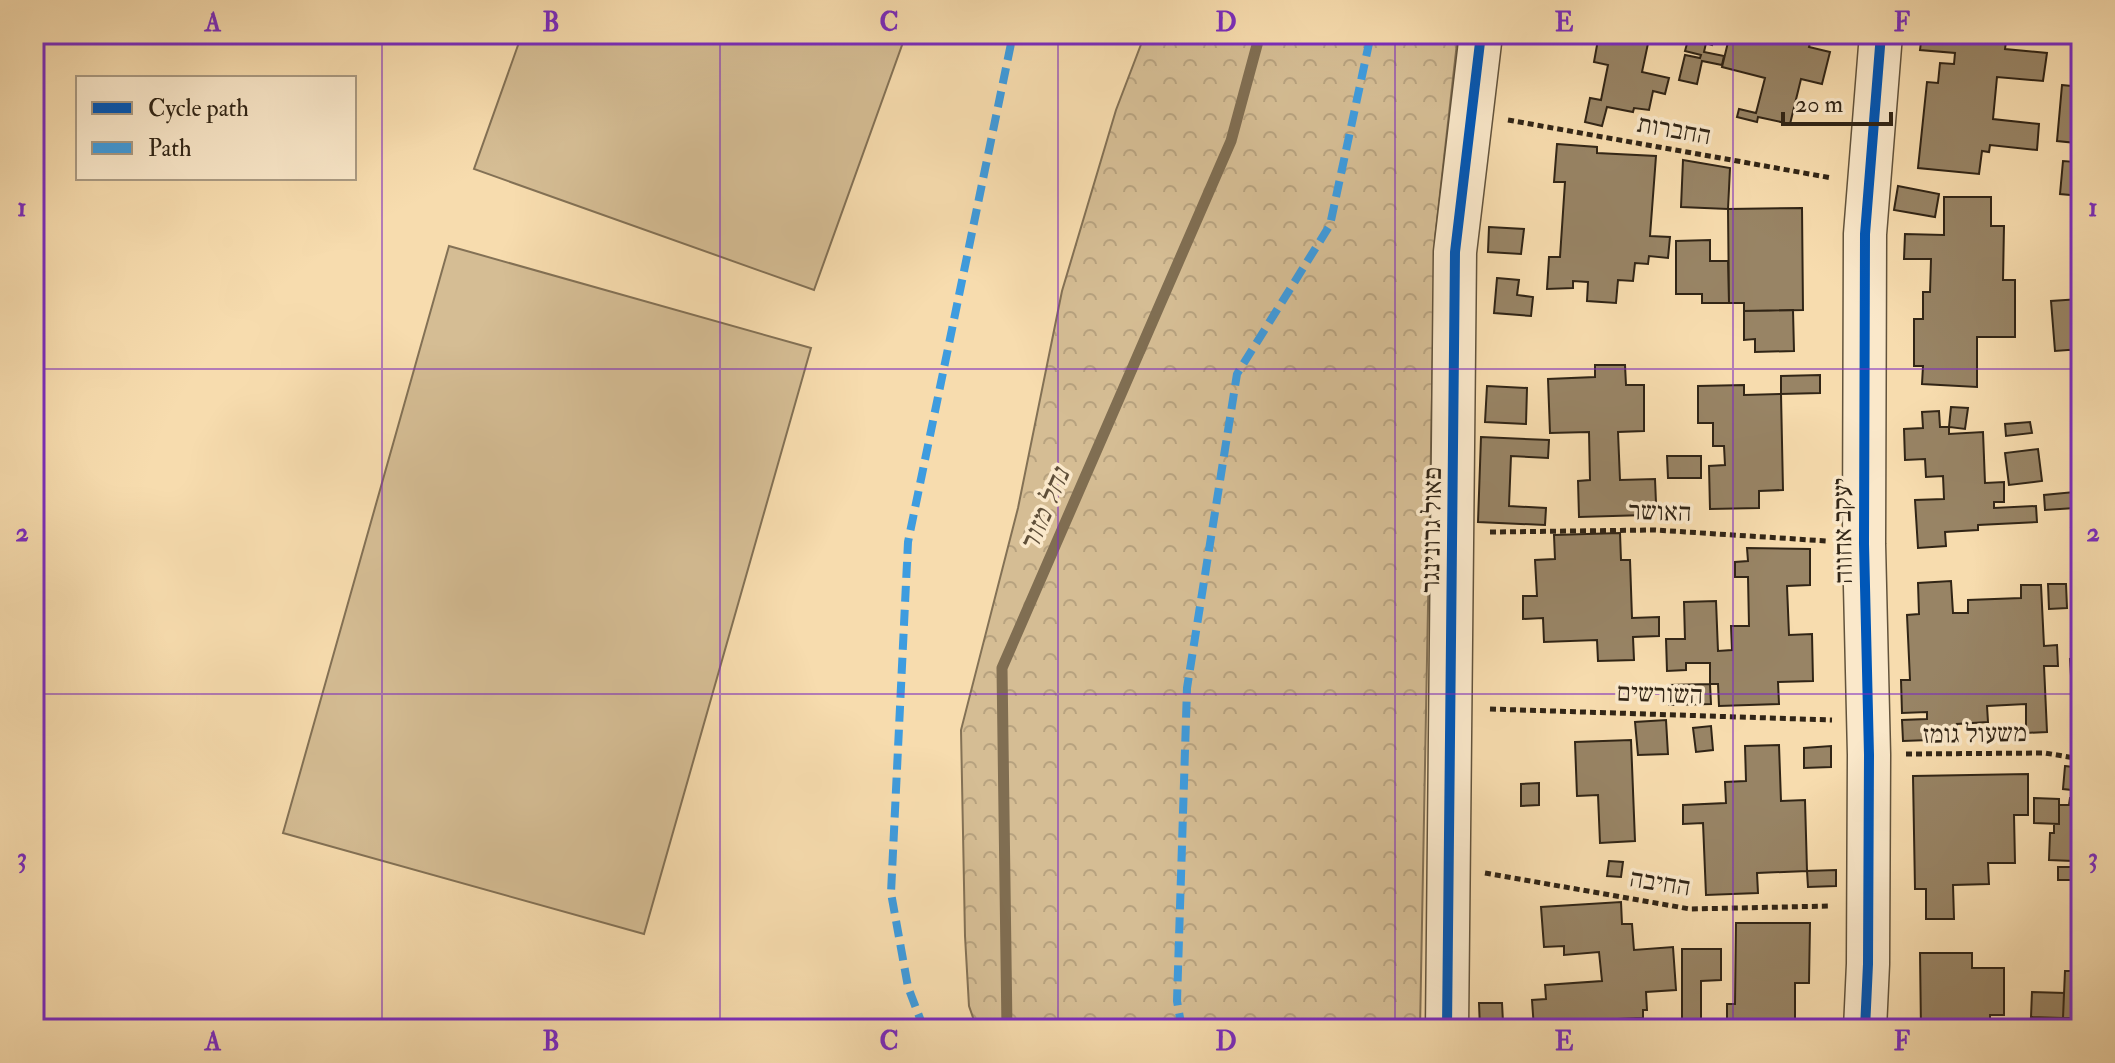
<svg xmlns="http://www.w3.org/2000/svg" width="2115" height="1063" viewBox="0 0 2115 1063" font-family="'IM FELL Double Pica','Frank Ruhl Libre',serif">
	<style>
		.forest { fill: url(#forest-crowns); stroke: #837155; stroke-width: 2 }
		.pitch { fill: #d5bd94; stroke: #837155; stroke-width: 2 }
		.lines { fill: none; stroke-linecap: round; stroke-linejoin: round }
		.stream { stroke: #806e52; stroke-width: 11 }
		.building { fill: #988465; stroke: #312516; stroke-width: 2 }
		.minor-casing { stroke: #62533c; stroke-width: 45 }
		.path { stroke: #312516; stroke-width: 5; stroke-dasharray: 6 4; stroke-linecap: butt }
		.minor { stroke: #fae8ca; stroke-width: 42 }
		.quiet { stroke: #3e9cdf; stroke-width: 8; stroke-dasharray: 16 8; stroke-linecap: butt }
		.cycleway-casing { stroke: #fae8ca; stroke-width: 15 }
		.cycleway { stroke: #0057b8; stroke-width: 10 }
		.grid { fill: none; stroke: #7b2cbf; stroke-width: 2; stroke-opacity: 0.55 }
		.labels { text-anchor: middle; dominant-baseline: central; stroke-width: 7; stroke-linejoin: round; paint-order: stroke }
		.street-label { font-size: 26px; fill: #312516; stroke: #fae8ca }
		.water-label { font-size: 28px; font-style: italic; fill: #5f4f39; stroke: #fae8ca }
		.neatline { fill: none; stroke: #7b2cbf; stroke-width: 3 }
		.grid-label { font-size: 26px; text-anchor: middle; font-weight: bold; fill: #7b2cbf }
	</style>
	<defs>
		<pattern id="forest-crowns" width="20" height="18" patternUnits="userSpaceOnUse" patternTransform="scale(2)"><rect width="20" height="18" fill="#d5bd94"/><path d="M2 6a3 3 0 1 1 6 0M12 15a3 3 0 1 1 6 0" fill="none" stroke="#b7a27f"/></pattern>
	</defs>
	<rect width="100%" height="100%" fill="#f7dcae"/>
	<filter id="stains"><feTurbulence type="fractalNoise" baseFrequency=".0025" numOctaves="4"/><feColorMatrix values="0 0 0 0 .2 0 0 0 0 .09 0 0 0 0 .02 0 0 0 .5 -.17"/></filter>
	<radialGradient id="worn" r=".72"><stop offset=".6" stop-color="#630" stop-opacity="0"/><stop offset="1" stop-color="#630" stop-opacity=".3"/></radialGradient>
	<!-- forest -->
	<path class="forest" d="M1145,34H1458L1435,238L1420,1029H977L969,1006L965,936L961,730L1018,508L1062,291L1116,110Z"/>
	<!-- pitch -->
	<path class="pitch" d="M522,34H906L814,290L474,169Z
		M449,246L811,348L644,934L283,833Z"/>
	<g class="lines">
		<!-- stream -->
		<path class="stream" d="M1007,1029L1002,668L1231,141L1260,34"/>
	</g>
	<!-- building -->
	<path class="building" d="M1599,34H1650L1642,72L1669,78L1665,94L1653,91L1649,110L1634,108L1633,112L1607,107L1602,126L1585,122L1590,98L1601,100L1608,65L1594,62Z
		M1683,34H1725L1724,37L1715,35L1712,45L1706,43L1704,52L1724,56L1722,65L1702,61L1697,84L1679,80L1685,55L1700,58L1701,55L1685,51L1688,40L1682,38Z
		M1730,34H1812L1809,47L1830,52L1822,84L1801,79L1790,124L1758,117L1757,122L1737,117L1739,109L1756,113L1765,78L1722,67Z
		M1922,34H2007L2005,49L2047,53L2043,81L1997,77L1993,119L2039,124L2037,150L1990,145L1989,152L1982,151L1979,174L1918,168L1927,82L1938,83L1940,63L1954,64L1955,53L1920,50Z
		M2062,85L2081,87V196L2060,194L2063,161L2075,162L2076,143L2057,141Z
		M1557,144L1597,147V153L1656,156L1650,236L1670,237L1668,258L1649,256L1648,264L1635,263L1633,281L1618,280L1616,303L1587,301L1588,282L1573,281V288L1547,289L1549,257H1560L1565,182H1554Z
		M1683,160L1730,168L1728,209L1681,207Z
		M1898,186L1939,194L1935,217L1894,210Z
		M1944,197H1991V226H2004L2003,280H2015V337H1977V387L1922,384L1923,366H1914V319H1923V292H1930L1931,259H1904L1905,234L1944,235Z
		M1802,208L1803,310L1744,311V303H1729L1728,209Z
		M1489,227L1524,229L1521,254L1488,252Z
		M1710,240V261H1728L1729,303H1702V294H1676V241Z
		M2081,268V299H2080L2077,269Z
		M1497,278L1519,280L1517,295L1533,297L1531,316L1494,313Z
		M2080,299L2081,349L2055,351L2051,301Z
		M1793,310L1794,351L1755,352V339L1744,340V311Z
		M2081,349V368L2075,369L2073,350Z
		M1595,365H1625L1626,385H1644V431L1618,432L1620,480L1655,479L1656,503L1646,504V515L1579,517L1578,481L1590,480L1589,432L1550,433L1548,379L1595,377Z
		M1820,375V393L1781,394V376Z
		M1744,385V395L1781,394L1783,490L1759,491V508L1710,509L1709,466L1725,465L1724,446H1713V423H1698V386Z
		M1487,386L1527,388L1526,424L1485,422Z
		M1951,407L1968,408L1965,429L1949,427Z
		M1939,411L1940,427H1949V434L1983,432L1985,483L2004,482V502H1994V508L2036,506L2037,522L1978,525V530L1945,532L1946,546L1918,548L1915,500L1944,499L1943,476L1926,477L1925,459L1905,460L1904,429L1923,428L1922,412Z
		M2030,422L2032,433L2006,436L2005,424Z
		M1481,437L1549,440L1548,458L1511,456L1509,506L1546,508L1545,525L1478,522Z
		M2038,449L2042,481L2009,485L2005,453Z
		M1667,456H1701V478H1668Z
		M2081,467V512H2076L2073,468Z
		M2074,492L2075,508L2045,510L2044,495Z
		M2071,528H2081V562H2074Z
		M1620,533L1621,560H1630L1632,618L1659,617V636L1633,637L1634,660L1598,661L1597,640L1544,642L1543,618L1523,619V596H1537L1535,560L1555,559L1554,535Z
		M1747,548L1810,549V585L1787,586L1789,635L1812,634L1813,681L1778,682L1779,704L1719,706L1718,684H1710V663H1686V670L1667,671L1666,639H1685L1684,602L1716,601L1718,651L1732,650L1731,626H1749L1748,577H1735V562L1748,561Z
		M1951,581L1953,613H1968V600L2021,598V585H2041L2044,646L2057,645L2058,666H2044L2047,732L2026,733V704L1987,706L1988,722L1957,724V739L1903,741L1902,720L1927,719V712L1902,713L1901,680H1910L1907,615L1919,614L1918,583Z
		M2048,584H2066L2067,608L2049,609Z
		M2081,658V709H2073L2070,659Z
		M1710,684L1711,704L1669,705L1668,685Z
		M1666,720L1668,754L1638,755L1635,722Z
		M1711,726L1713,750L1696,752L1693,728Z
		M1631,740L1635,841L1600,843L1598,795L1577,796L1575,742Z
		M1779,745L1781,801L1805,800L1807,871L1757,873L1758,893L1706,895L1703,823L1683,824V805L1726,803L1725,782L1746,781L1745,746Z
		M1831,746V767L1804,768V748Z
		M2065,766L2081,768V791L2063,789Z
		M2028,774V815H2014L2015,863H1988L1989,884L1953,885L1954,919H1926V889H1915L1913,776Z
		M1539,783V805L1521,806V784Z
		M2034,798L2059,799V824L2034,823Z
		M2070,798H2081V903H2072V880H2058V867H2073V861L2049,860L2050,833H2054V824H2059V805H2069Z
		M1609,861L1623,862L1621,877L1607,876Z
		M1836,870V886L1808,887L1807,871Z
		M1621,902L1622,924H1632L1634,950L1673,947L1676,990L1646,992L1647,1010H1643V1018L1618,1019V1029H1534L1532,1000L1546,999L1545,985L1602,981L1599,952L1564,955V946L1544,947L1541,907Z
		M1736,923H1810L1809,983H1795V1027L1727,1029V1004H1735Z
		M1682,949H1721V980L1701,981V1019H1682Z
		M1920,953H1972V968H2004V1015H1990V1029H1921Z
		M2065,971H2081V1029L2079,1018H2063Z
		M2032,992L2064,993L2063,1018L2031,1017Z
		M1479,1003H1502L1503,1022H1515V1029H1480Z"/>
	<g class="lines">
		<!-- minor casing -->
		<g class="minor-casing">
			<path id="minor" d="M1447,1029L1455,252L1481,34
				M1865,1029L1868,964L1869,755L1864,544L1865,234L1881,34"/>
		</g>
		<!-- path -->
		<path class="path" d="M2061,34L2081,42
			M1508,120L1832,178
			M1490,532L1655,530L1827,541
			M1490,709L1832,720
			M1906,754L2045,753L2081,759
			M1485,873L1690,909L1831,906"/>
		<!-- minor -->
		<use href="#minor" class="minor"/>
		<!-- quiet -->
		<path class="quiet" d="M924,1029L908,987L891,893L908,542L1013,34
			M1182,1029L1177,1001L1187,688L1237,374L1330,225L1371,34"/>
		<!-- cycleway casing -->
		<g class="cycleway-casing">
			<path id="cycleway" d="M1447,1029L1455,252L1481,34
				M1865,1029L1868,964L1869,755L1864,544L1865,234L1881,34"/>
		</g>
		<!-- cycleway -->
		<use href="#cycleway" class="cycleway"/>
	</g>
	<!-- grid -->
	<path class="grid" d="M382,34V1029M720,34V1029M1058,34V1029M1395,34V1029M1733,34V1029M34,369H2081M34,694H2081"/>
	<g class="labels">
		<!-- street labels -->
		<g class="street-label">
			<text transform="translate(1674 130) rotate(10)">החברות</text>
			<text transform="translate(1660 512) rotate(2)">האושר</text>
			<text transform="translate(1432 530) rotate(-89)">פאול גרונינגר</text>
			<text transform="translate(1843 531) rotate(-91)">יעקב אחווה</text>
			<text transform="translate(1660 694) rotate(2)">השורשים</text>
			<text transform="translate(1975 734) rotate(-1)">משעול גומז</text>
			<text transform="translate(1660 883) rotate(9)">החיבה</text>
		</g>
		<!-- water labels -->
		<g class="water-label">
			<text transform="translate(1045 510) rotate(-67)">נחל מזור</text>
		</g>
	</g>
	<!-- margin -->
	<rect width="2115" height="1063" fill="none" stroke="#f7dcae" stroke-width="88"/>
	<!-- legend -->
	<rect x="76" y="76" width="280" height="104" fill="#fae8ca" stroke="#aa9a82" stroke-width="2"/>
	<rect x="92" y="102" width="40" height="12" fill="#0057b8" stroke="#aa9a82" stroke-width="2"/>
	<text x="148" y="116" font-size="24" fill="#312516">Cycle path</text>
	<rect x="92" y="142" width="40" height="12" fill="#3e9cdf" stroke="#aa9a82" stroke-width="2"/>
	<text x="148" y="156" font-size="24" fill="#312516">Path</text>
	<!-- scale -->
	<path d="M1783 112v12h108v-12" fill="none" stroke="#312516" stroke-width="4"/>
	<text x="1795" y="112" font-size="24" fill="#312516" stroke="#fae8ca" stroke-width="6" paint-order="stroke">20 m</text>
	<rect x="44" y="44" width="2027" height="975" class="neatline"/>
	<g class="grid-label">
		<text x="213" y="31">A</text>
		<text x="551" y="31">B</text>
		<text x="889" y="31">C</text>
		<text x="1226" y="31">D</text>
		<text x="1564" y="31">E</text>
		<text x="1902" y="31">F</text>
		<text x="22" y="216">1</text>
		<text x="2093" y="216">1</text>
		<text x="22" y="541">2</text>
		<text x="2093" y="541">2</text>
		<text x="22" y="866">3</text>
		<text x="2093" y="866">3</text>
		<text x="213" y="1050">A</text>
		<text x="551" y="1050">B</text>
		<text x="889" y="1050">C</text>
		<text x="1226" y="1050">D</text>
		<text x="1564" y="1050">E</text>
		<text x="1902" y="1050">F</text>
	</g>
	<rect width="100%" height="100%" filter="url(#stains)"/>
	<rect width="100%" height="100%" fill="url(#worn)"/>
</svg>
